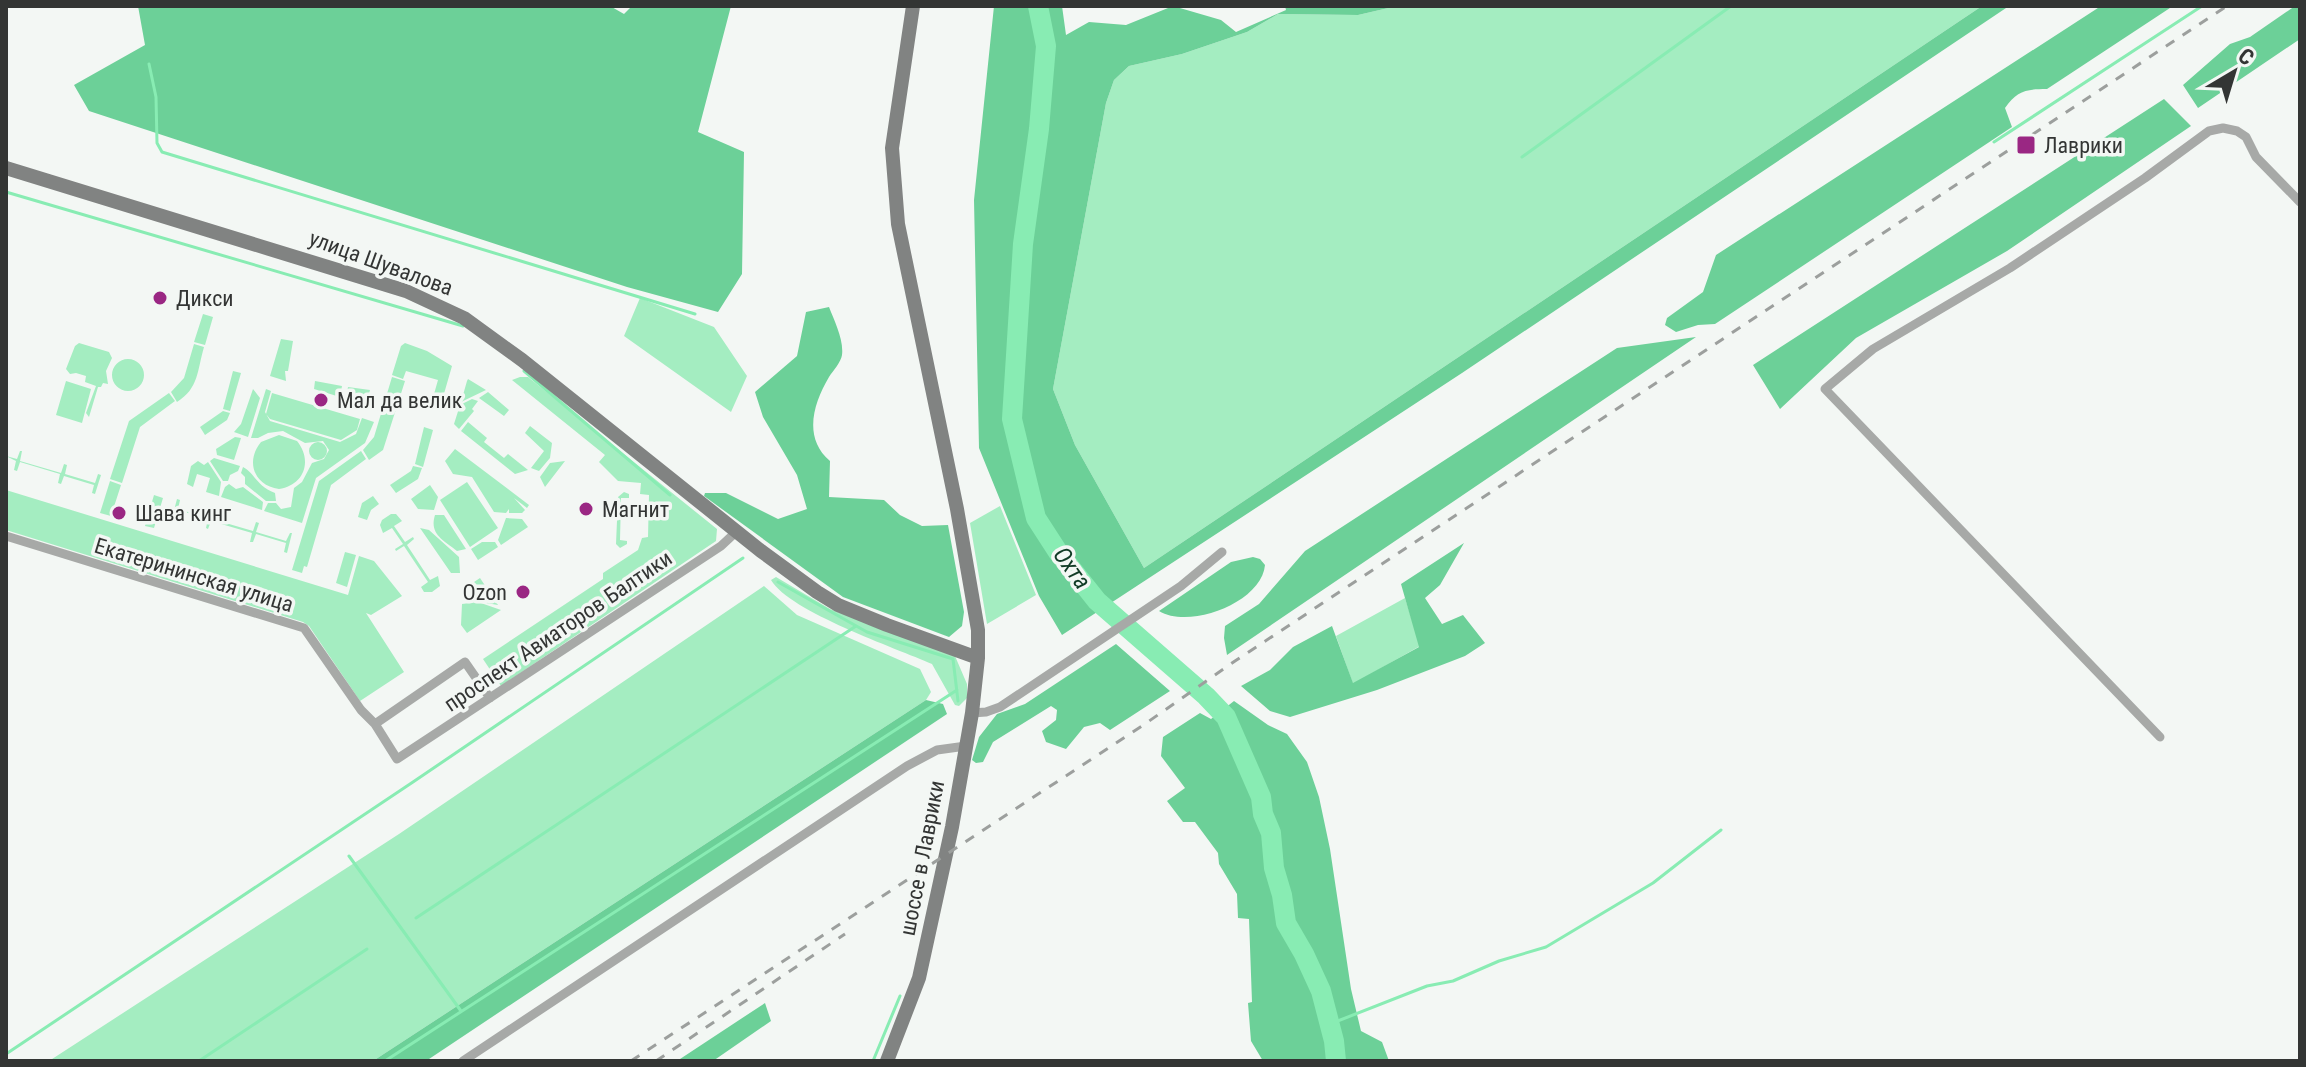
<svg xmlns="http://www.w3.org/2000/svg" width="2306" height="1067" viewBox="0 0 2306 1067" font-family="'Roboto Condensed',sans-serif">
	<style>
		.green { fill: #a4edc1 }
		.forest { fill: #6cd098 }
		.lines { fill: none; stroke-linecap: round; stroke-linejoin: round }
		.stream { stroke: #88ecb3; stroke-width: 3 }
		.river { stroke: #88ecb3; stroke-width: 20 }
		.street { stroke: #a7a9a7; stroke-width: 9 }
		.secondary { stroke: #818382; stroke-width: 14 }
		.rail { stroke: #9c9f9d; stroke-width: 3; stroke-dasharray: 10 10; stroke-linecap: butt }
		.poi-dot { fill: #9a2783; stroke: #f3f7f4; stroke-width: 3 }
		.labels { text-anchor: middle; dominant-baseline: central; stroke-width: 7; stroke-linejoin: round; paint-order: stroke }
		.poi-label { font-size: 22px; fill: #333534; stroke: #f3f7f4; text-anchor: start }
		.street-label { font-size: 22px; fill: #333534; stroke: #f3f7f4 }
		.water-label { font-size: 24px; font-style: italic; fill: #103b25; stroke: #f3f7f4 }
	</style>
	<rect width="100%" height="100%" fill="#f3f7f4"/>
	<!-- green -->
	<path class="green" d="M1397,6H1982L1144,568L1075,445L1053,389L1106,103L1114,80L1129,66L1182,54L1247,32L1278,14L1358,15Z
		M640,298L714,327L747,376L731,412L624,336Z
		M203,314L213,317L205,345L194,342Z
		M281,339L293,341L288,371H285L286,381L270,376Z
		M79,343L109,352L112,358L106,371L108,384L103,383L101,387H98L89,417L86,413L96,386L85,382L86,376L76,373L70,374L66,369L75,346Z
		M405,343L427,351L452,366L439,411L430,408L438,380L406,371L403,379L392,375L401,346Z
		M194,344L204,347C197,371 199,388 177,402L171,392L184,378Z
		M112 375a16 16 0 1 1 32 0a16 16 0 1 1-32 0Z
		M233,371L241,373L230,411L223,409Z
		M392,377L405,381L383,450L369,460L363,450L374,437Z
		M520,377H528L717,529L716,541L501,686L483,659L603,579V573L638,550L642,538L648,537L649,495L640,494L641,483L618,481L599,462L605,455L512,380Z
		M468,379L486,390L461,402L467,381Z
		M66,381L91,389L82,423L56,415Z
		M315,381L342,386L340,397L314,389Z
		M348,387L370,390L367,401L362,404L346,399Z
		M253,389L260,398L248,437L234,432L241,424Z
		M266,389L271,391L265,412L270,421L340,442L356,434L362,418L374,422L365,443L316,478L302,523L264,511L268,503H276L281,509L291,507L294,488L302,482L312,463L324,459L329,450L323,441L305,443L283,431L268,433L258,438H251Z
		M488,392L509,410L504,416L479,398Z
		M169,393L175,401L140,427L122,483L110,479L129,421Z
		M272,393L360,419L357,430L341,440L270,419L266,414Z
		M472,399L478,401L472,409L474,411L459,429L454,424L460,405Z
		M223,411L230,413L227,420L205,435L200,427Z
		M468,422L487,438L484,442L504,458L508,454L528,470L515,474L461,431Z
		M530,426L552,443L550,458L539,471L531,468L544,451L525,433Z
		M424,427L433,430L423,467L415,464Z
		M279,435L297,441C313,461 304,485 279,489C254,486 245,461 261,442Z
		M235,437L241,438L234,460L217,455L216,449Z
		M309 451a9 9 0 1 1 18 0a9 9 0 1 1-18 0Z
		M455,449L529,505L527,508L514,498L525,510L522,513H509V509L506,513L494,512L472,477L453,474L445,461Z
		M20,451H22L20,461L61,473L64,464L67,465L65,474L95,483L98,474L101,475L95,494L92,493L94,485L64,476L61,484L58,483L60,474L20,462L17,471L14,470L16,461L6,456L17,459Z
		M361,451L366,459L331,485L307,567L304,566L302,573L292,570L319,481Z
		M214,458L240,466L238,471L230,475L228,481H223L210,461Z
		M198,461L204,465L208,462L221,482L219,496L206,492L210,478L197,474L193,487L187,484L191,466Z
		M565,461L545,487L540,477L550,463Z
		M413,466L422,468L418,479L396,493L390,485L411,471Z
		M243,467C255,473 256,486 275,493L276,501H266L245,484V477L241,473Z
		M110,481L121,485L111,516L100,513Z
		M467,482L498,528L470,547L440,500Z
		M229,484L236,489L243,487L263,502L262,510L221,497L225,487Z
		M430,485L438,497L434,510L418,509L411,499Z
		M6,490L348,595L359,556L374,561L402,596L371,615L366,613L404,672L360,701L309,626L303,622L6,530Z
		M624,492L629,494V498H621L620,540L627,541V544L620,548L616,544L618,497Z
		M154,495L163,498L154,528L145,526Z
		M373,496L379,504L371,510L367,520L358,517L362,503Z
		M177,499L180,500L178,509L208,518L211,509L214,510L212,519L253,531L256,522L259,523L256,532L286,541L290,533H292L287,553L284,552L286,543L256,534L253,542H250L252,533L211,521L208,529L206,528L208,519L178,510L174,519L172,518Z
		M1000,506L1036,595L987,624L970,523Z
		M391,514H396L402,521L394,526L405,542L413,537L414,539L407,545L430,580L438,576L440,586L432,592H424L421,587L428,582L404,546L396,551L395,549L403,544L392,528L383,533L380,525L382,520Z
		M435,515H444L466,549L457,551C443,540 429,534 435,515Z
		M506,518L522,519L528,527L501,545L498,540Z
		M420,528L429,530L459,557L460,573H451Z
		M482,542H495L498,547L478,560L471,549Z
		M345,552L356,555L347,587L336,583Z
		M776,577L830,609L955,656L967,684V698L959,706L955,705L932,664C896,648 790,612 771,580Z
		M480,578L498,605L462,599V590Z
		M764,586L797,615L920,669L931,692L926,700L373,1061H49L399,834Z
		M1405,598L1420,646L1353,684L1336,636Z
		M478,602L501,610L467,633L461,625L462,604Z"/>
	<!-- forest -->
	<path class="forest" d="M138,6H610L624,14L632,6H731L698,132L744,152L742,274L718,312L627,287L89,111L74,85L145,45Z
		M994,6H1062L1066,35L1089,22L1126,25L1173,6L1221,20L1236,32L1286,10L1285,6H1397L1358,15L1278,14L1247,32L1182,54L1129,66L1114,80L1106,103L1053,389L1075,445L1144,568L1982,6H2009L1462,373L1062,635L1039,596L979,448L974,200Z
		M2101,6H2173L2047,89C2026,89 2017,91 2005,108L2012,127L1715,324L1698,325L1676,332L1665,325L1667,318L1703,292L1716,255Z
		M2295,6H2300V39L2198,108L2183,85L2230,44L2250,37Z
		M2164,99L2191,126L2007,251L1856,338L1780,409L1753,365Z
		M829,307C834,320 844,340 842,355C841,362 833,371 829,377C813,404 803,438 830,461L829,497L884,500L900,515L922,526L948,525L964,612L962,626L949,637L843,597L704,496L705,493H726L778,519L807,509L797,475L763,417L755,392L797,356L806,312Z
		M1696,337L1227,655L1224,638L1225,626L1259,604L1305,551L1617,348Z
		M1464,543L1440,585L1425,598L1442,624L1463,615L1485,643L1465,656L1377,690L1290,717L1270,711L1241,686L1270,670L1293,647L1332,626L1353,683L1419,647L1401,584Z
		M1253,557L1260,559L1265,565C1262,602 1190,630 1159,611L1231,562Z
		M1116,644L1170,691L1110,730L1100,723L1084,727L1066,749L1046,742L1042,731L1056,720L1057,710L1051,706L993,742L983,762L976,763L972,760L979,737L997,714L1025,704Z
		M926,700L943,704L947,714L426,1061H373Z
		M1234,701L1268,725L1287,734L1307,762L1319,797L1330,849L1351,989L1361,1031L1382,1042L1389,1061H1263L1251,1041L1248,1003L1252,1002L1249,919L1238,918L1237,894L1219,864L1218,853L1195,822H1183L1167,801L1185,788L1161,756L1163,737L1200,713L1211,719Z
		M765,1003L771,1021L713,1061H677Z"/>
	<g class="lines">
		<!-- stream -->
		<path class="stream" d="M149,64L156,97L157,143L162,152L695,314
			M1994,142L2202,6
			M1522,157L1731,6
			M6,192L463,326
			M524,371L670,495
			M778,582L867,632L953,659L958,701
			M349,856L461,1011
			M416,918L856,626
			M1330,1024L1427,986L1453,981L1499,961L1546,947L1653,883L1721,830
			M6,1054L413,782L743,558
			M199,1061L367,949
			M385,1061L957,690
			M873,1061L900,996"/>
		<!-- river -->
		<path class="river" d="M1038,6L1046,46L1039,129L1023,244L1012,419L1036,518L1058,552L1097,601L1206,696L1226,717L1261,797L1263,814L1271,833L1274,868L1282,895L1286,923L1304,954L1321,991L1334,1041L1336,1061"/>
		<!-- street -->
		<path class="street" d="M6,536L304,628L361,710L375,724L397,759L721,546L736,532
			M972,713L986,712L1000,707L1181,586L1222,552
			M375,724L465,662L490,698
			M2160,737L1825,389L1873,349L2010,268L2145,178L2209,131L2223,128L2237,131L2246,137L2256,157L2300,202
			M463,1061L907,766L937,750L966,746"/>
		<!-- secondary -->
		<path class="secondary" d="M6,168L406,291L464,318L522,360L761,551L817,592L838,605L887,625L978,658
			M887,1061L919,978L952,827L972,713L978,658V630L957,509L898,224L892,148L913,6"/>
		<!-- rail -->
		<path class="rail" d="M631,1061L1142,726L1235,661L2227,6
			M656,1061L845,934"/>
	</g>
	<!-- markers -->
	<g class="poi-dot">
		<rect x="2016" y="135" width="20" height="20" rx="4"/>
		<circle cx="160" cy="298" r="8"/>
		<circle cx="321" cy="400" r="8"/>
		<circle cx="586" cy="509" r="8"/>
		<circle cx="119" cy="513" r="8"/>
		<circle cx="523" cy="592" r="8"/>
	</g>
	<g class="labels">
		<!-- poi labels -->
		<g class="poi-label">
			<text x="2044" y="145">Лаврики</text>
			<text x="176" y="298">Дикси</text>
			<text x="337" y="400">Мал да велик</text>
			<text x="602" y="509">Магнит</text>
			<text x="135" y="513">Шава кинг</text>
			<text x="507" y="592" text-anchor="end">Ozon</text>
		</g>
		<!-- street labels -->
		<g class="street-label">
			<text transform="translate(381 263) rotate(20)">улица Шувалова</text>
			<text transform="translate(194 575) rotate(17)">Екатерининская улица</text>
			<text transform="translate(558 631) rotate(-34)">проспект Авиаторов Балтики</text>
			<text transform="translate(922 858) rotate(-79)">шоссе в Лаврики</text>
		</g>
		<!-- water labels -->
		<g class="water-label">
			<text transform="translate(1072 568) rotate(54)">Охта</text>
		</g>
	</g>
	<!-- border -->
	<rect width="2306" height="1067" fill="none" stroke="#333534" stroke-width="16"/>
	<!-- north arrow -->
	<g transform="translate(2234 72) rotate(38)" stroke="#f3f7f4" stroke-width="6" paint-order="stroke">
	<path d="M0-6L14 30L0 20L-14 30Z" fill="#333534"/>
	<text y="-12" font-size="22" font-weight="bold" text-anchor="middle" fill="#333534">С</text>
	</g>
</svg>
